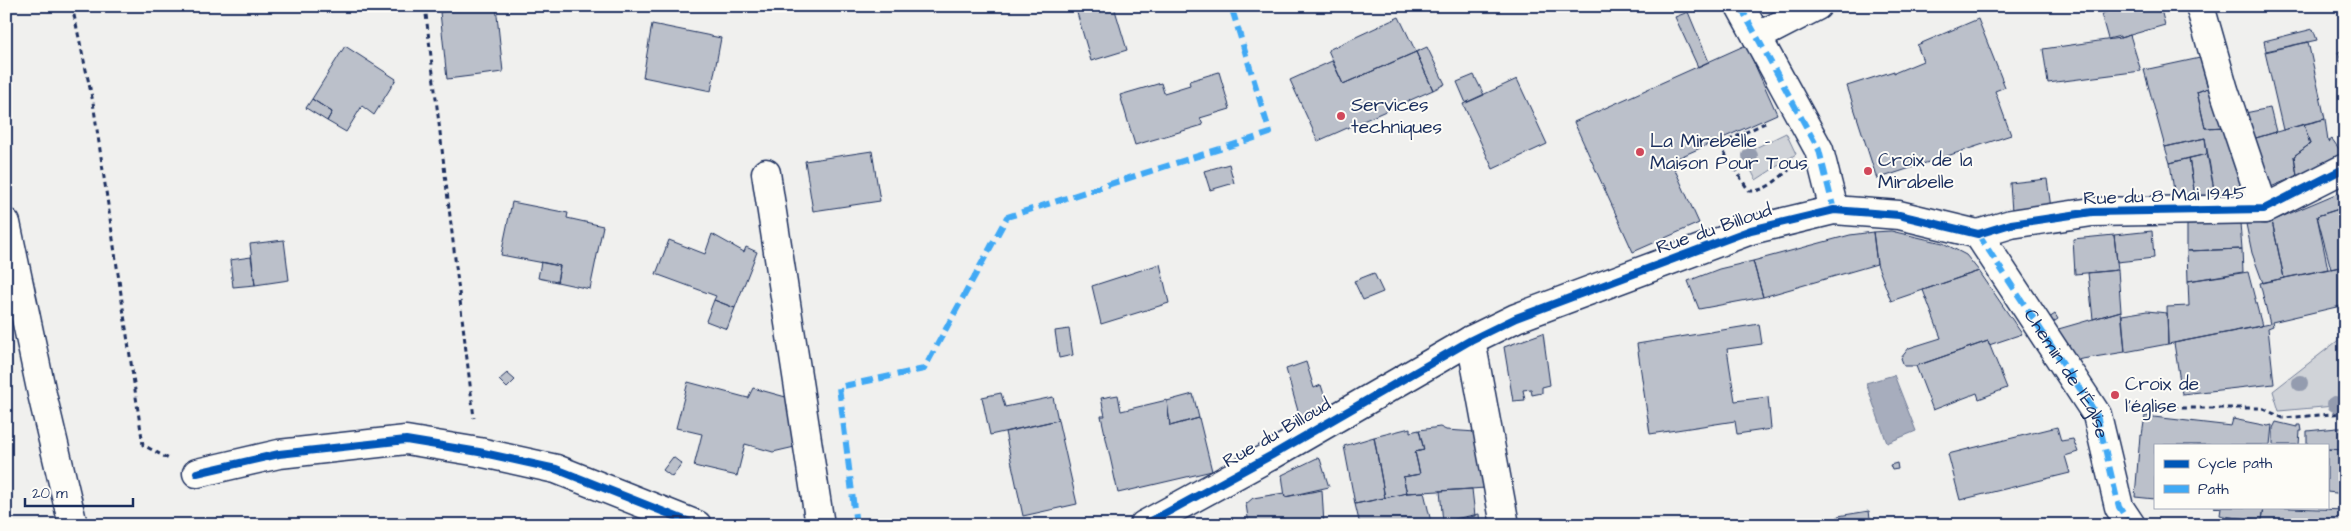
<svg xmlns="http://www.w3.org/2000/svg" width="2351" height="531" viewBox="0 0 2351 531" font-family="'Architects Daughter',sans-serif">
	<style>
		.green { fill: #d0d3d8; stroke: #76819b }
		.water { fill: #a7adbd; stroke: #6f7b97 }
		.building { fill: #bbc0ca; stroke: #1b2f5e }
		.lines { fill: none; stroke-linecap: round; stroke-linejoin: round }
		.minor-casing { stroke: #1b2f5e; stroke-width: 31 }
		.highway-casing { stroke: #1b2f5e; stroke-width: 31 }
		.path { stroke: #1b2f5e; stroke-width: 3; stroke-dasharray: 5 4; stroke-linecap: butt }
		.minor { stroke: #fdfcf7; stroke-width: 28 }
		.highway { stroke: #fdfcf7; stroke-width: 28 }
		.quiet { stroke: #3fa9f5; stroke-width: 6; stroke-dasharray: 12 6; stroke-linecap: butt }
		.cycleway-casing { stroke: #fdfcf7; stroke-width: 11 }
		.cycleway { stroke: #0057b8; stroke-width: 8 }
		.tree { fill: #949caf }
		.poi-dot { fill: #d1495b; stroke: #fdfcf7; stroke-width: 2 }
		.labels { text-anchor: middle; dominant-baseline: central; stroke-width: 4; stroke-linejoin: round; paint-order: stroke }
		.poi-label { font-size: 19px; fill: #1b2f5e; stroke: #fdfcf7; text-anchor: start }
		.street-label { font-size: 19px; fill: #1b2f5e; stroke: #fdfcf7 }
	</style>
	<rect width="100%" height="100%" fill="#f0f0ee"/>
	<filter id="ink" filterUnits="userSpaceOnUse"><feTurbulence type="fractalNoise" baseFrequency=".02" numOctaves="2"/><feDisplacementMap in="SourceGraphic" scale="10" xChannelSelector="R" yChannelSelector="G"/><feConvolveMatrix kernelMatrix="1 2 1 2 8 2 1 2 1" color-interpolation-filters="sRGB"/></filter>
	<g filter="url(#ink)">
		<!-- green -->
		<path class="green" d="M1786,133L1796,154L1756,180L1743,154Z
			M2345,335V405L2279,411L2273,391Z"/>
		<!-- water -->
		<path class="water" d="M1894,375L1916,431L1887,443L1866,383Z"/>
		<!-- building -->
		<path class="building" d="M496,6L503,72L447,79L440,12Z
			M1075,6H1123L1115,10L1127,50L1091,61Z
			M2111,6H2160L2165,25L2120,38V36L2108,39L2101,14L2112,10Z
			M1688,12L1709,62L1698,67L1675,17Z
			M1399,17L1416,52L1343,84L1328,50Z
			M1978,19L2005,87L1995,91L2011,135L1877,179L1847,86L1894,71V73L1923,61L1917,45Z
			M652,24L721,38L711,91L643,77Z
			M2313,29L2317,40L2266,51L2264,41Z
			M2130,35L2141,71L2048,83L2043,49L2120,38Z
			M2308,42L2325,119L2283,130L2265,52Z
			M1746,45L1777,114L1671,161L1699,223L1633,252L1574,122Z
			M345,46L396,79L374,115L362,106L346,132L327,121L332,112L312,99Z
			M1427,47L1445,84L1433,90L1416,52Z
			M2345,50V74L2338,52Z
			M1416,52L1433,90L1318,141L1290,80L1332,61L1343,84Z
			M2200,58L2208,88L2197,92L2205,128L2225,127L2235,150L2241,183L2235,193L2215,195L2205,138L2165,147L2144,70Z
			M1219,72L1230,109L1200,118L1203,125L1135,145L1120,95L1161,83L1164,93L1190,85L1189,81Z
			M1474,75L1484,95L1466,103L1457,82Z
			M1517,79L1547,144L1493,169L1463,104Z
			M2208,88L2225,127L2205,128L2197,92Z
			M312,99L332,112L327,121L306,108Z
			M2270,108L2276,132L2249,140L2240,114Z
			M2325,119L2328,142L2332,139L2342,153L2297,176L2294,156L2310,144L2304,124Z
			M2304,124L2310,144L2294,156L2297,176L2266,189L2249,140Z
			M2205,138L2207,154L2170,163L2165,147Z
			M872,151L880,201L813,211L805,161Z
			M2207,154L2215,195L2195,196L2189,158Z
			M2189,158L2195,196L2175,198L2170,163Z
			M1229,164L1234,183L1210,190L1204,171Z
			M2047,179L2051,208L2012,212L2010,183Z
			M2345,190V266L2331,269L2317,216L2342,208L2338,193Z
			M2338,193L2342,208L2317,216L2328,269L2284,278L2272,221Z
			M512,202L568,213L567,218L603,226L590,289L557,282L560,266L501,255Z
			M2272,221L2284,278L2263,283L2252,253L2246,224Z
			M2240,223L2242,249L2187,251V225Z
			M1891,231L1943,243L1966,255L1979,271L1891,301L1877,264L1873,232Z
			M2152,231L2154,258L2117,262L2114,235Z
			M1873,232L1877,264L1763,297L1753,261L1850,235Z
			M712,234L744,252L746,247L757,252L735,308L714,300L716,296L656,274L669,240L705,254Z
			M2114,235L2118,270L2075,274L2073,239Z
			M284,240L289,280L255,285L250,244Z
			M2242,249L2243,272L2188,281L2187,251Z
			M251,257L255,285L233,287L230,260Z
			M1753,261L1763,297L1699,309L1688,281L1719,269Z
			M541,262L560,266L557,282L538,278Z
			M1160,264L1169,303L1101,324L1092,286Z
			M2345,266V305L2272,322L2273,326L2268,328L2274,384L2182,394L2174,343L2270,324L2260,283Z
			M2118,270L2121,311L2093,319L2088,273Z
			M1979,271L2022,334L1989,345L1988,341L1916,366H1904L1901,358L1909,348L1941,338L1923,290Z
			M2248,272L2262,326L2168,344L2167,307L2189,306L2188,281Z
			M1374,273L1383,292L1363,300L1354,281Z
			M714,300L735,308L727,329L706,321Z
			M2121,311L2125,352L2076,360L2055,330Z
			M2147,311L2167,313L2168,344L2125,352L2122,315Z
			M2055,314L2058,319L2052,323L2049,318Z
			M1759,324L1762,344L1727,349L1735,401L1768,397L1771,429L1737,434L1735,421L1650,434L1637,344Z
			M1069,329L1073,355L1059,358L1055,331Z
			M1543,333L1550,385L1542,387V393L1532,395L1531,389L1523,390L1525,400L1513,401L1504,347Z
			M1988,341L2007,388L1979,399L1977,393L1933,410L1916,366Z
			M1306,362L1314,388L1321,385L1328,407L1300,418L1286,369Z
			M507,373L515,380L507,388L499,380Z
			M688,382L748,398L753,388L793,399L799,446L773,452L745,444L737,476L694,466L702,434L676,428Z
			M1001,393L1005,407L1053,397L1058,420L990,435L982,397Z
			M1193,394L1199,418L1170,426L1167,401Z
			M1118,395L1121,411L1167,400L1170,426L1199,418L1212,471L1118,493L1101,416H1105L1101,398Z
			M2145,416L2231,426L2233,419L2268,426L2272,425L2270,445H2155V499L2135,497L2140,435H2142Z
			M1058,420L1077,504L1023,516L1005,432Z
			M2276,422L2297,427V425H2301L2302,431H2300L2299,445H2273V428Z
			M1440,427L1446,430L1476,432L1486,488L1407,493L1403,477L1420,474L1415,452L1424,450L1419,430Z
			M2057,427L2061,441L2073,439L2078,452L2065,456L2070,473L1960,500L1948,454Z
			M1410,428V432L1419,430L1424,450L1415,452L1420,474L1403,477L1407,493L1385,498L1374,437Z
			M2337,428H2345V450L2327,449V445H2307V431Z
			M1374,437L1385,498L1355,504L1344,446Z
			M2327,449L2345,450V494L2327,492Z
			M673,457L682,464L672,477L663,470Z
			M1317,458L1320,459L1329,487L1285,497L1282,475Z
			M1897,463L1898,469L1892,470L1890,465Z
			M1472,489L1475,516L1443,522L1440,491Z
			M1322,490L1324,525H1249L1246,504L1253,498L1284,493L1285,497Z
			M1424,492L1431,522L1419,525H1360L1355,504L1407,493Z
			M2213,507H2264L2262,520L2228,517L2220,515L2221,508Z
			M2264,507L2345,510V525L2284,523V525H2228V517L2262,520Z
			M1869,511L1871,525H1839L1838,516Z
			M1479,514L1480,525H1435L1434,523Z"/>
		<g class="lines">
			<!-- minor casing -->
			<g class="minor-casing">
				<g id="minor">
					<path d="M1740,6L1819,150L1834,210"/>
					<path d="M2200,6L2224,90L2264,209"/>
					<path d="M1757,37L1817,6"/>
					<path d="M766,173L820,525"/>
					<path id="s1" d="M1978,234L2097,415L2119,507L2131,525"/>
					<path d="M1471,340L1505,525"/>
					<path d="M197,473L279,454L406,440L479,452L556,469L697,525"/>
					<path d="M1144,525L1272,455L1471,340L1516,318L1751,230L1834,210L1899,215L1978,234L2011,224L2092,212L2264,209L2345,168"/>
				</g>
			</g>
			<!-- highway casing -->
			<g class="highway-casing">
				<path id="highway" d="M6,223L42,394L73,525"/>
			</g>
			<!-- path -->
			<path class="path" d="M72,6L93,102L143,445L169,459
				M425,6L474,418
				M1712,142L1719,145L1767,122
				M1719,145L1749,191C1766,192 1777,179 1789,170
				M2128,410L2146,408H2262L2283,418L2345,413"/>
			<!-- minor -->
			<use href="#minor" class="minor"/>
			<!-- highway -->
			<use href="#highway" class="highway"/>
			<!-- quiet -->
			<path class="quiet" d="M1740,6L1819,150L1834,210
				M1978,234L2097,415L2119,507L2131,525
				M856,525L839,387L924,369L1007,217L1270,133L1231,6"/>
			<!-- cycleway casing -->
			<g class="cycleway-casing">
				<path id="cycleway" d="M197,473L279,454L406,440L479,452L556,469L697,525
					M1144,525L1272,455L1471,340L1516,318L1751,230L1834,210L1899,215L1978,234L2011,224L2092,212L2264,209L2345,168"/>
			</g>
			<!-- cycleway -->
			<use href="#cycleway" class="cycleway"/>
		</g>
		<!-- trees -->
		<g class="tree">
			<circle cx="1750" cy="156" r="8"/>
			<circle cx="2300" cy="383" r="8"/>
			<circle cx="2335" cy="404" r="8"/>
		</g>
	</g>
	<!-- markers -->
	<g class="poi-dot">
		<circle cx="1341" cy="116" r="5"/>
		<circle cx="1640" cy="152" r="5"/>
		<circle cx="1868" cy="171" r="5"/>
		<circle cx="2115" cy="395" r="5"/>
	</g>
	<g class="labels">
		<!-- poi labels -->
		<g class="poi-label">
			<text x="1351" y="105">Services<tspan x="1351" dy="22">techniques</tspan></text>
			<text x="1650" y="141">La Mirebelle -<tspan x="1650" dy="22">Maison Pour Tous</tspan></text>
			<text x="1878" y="160">Croix de la<tspan x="1878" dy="22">Mirabelle</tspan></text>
			<text x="2125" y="384">Croix de<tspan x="2125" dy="22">l'église</tspan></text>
		</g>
		<!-- street labels -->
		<g class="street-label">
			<text transform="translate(2165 196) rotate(-2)">Rue du 8 Mai 1945</text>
			<text transform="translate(1714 229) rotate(-19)">Rue du Billoud</text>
			<text stroke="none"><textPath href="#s1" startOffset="166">Chemin de l'Église</textPath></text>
			<text transform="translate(1277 433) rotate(-30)">Rue du Billoud</text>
		</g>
	</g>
	<!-- margin -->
	<rect width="2351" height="531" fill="none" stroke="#fdfcf7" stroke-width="25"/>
	<rect x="12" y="12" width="2326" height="506" fill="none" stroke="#1b2f5e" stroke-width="2" filter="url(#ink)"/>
	<!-- legend -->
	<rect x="2154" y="444" width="175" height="65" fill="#fdfcf7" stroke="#a3aaba"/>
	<rect x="2164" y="460" width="25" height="8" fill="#0057b8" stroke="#a3aaba"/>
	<text x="2198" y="468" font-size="15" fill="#1b2f5e">Cycle path</text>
	<rect x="2164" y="485" width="25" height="8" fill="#3fa9f5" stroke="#a3aaba"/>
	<text x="2198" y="494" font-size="15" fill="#1b2f5e">Path</text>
	<!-- scale -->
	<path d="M25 498v8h108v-8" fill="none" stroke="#1b2f5e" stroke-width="2.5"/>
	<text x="32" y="498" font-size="15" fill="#1b2f5e" stroke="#fdfcf7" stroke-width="4" paint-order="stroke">20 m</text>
</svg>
